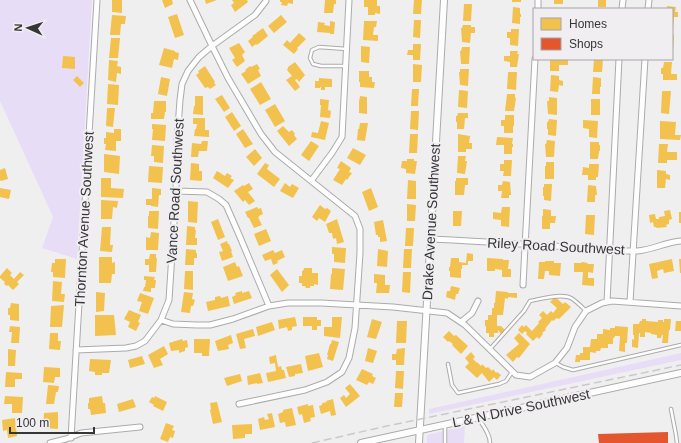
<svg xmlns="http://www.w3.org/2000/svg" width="681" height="443" viewBox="0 0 681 443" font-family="Arial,sans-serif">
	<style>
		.green { fill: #e8ddf7 }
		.homes { fill: #f2c14e }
		.shops { fill: #e4572e }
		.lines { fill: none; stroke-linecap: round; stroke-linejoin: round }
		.service-casing { stroke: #ababac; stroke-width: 4.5 }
		.minor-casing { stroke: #ababac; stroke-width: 7 }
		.tertiary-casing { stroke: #ababac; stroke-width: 8 }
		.service { stroke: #fdfdfd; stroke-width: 2.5 }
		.minor { stroke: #fdfdfd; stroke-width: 5 }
		.tertiary { stroke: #fdfdfd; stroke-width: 6 }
		.rail { stroke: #cac9ca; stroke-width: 1.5; stroke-dasharray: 8 4; stroke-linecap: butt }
		.labels { text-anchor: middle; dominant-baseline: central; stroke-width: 4; stroke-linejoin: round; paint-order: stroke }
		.street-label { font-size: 14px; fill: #373637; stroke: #f0eef1 }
	</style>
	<rect width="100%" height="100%" fill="#f0eff0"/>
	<!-- green -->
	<path class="green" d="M0,0H92L77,259L42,248L53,217L0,101Z
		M681,353V360L429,414V409Z
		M465,426L464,443H427V435Z"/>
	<!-- homes -->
	<path class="homes" d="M112,0H122V13L112,12Z
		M162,0H172L173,4L165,8Z
		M205,0H217L206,4Z
		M232,0H247L248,2L235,12L231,5L234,3Z
		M280,0H293V4L288,3L287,6L281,5L282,2H280Z
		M325,0H336V4H334L333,13H324Z
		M364,0H377V6H380V14L375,13V15H368V7H364Z
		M414,0H422L421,14H413Z
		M512,0H521V2H512Z
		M554,0H563V4H554Z
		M598,0H606V7H598Z
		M464,4H472L471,21H463Z
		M667,6L676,7L675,12H678V17H674L673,30H672V9H667Z
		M513,7L520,8V14H521V17H520V24L512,23Z
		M177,14L184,35L175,38L168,17Z
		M112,15L126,16L125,24H121L120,35H110Z
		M281,15L287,22L274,33L268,26Z
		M414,20H421L420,38L413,37Z
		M330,21L335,22L334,34H330V33L317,32L318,22L325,23L324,25L330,26Z
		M364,21H377L376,27H374L373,35H378V41L363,40Z
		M463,25H471V27H475V33H471L470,43L462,42L461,28H462Z
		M263,28L268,36L257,45L256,44L252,47L248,41L253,37L252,36L257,33H256Z
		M511,29H519L518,46L510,45V38H507V32H511Z
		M299,33L306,39L297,48L298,49L294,54L283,45L287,40L290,43Z
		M672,35H674L673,52H672Z
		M111,38H120L118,58H109Z
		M239,43L245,52L242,55L245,61L237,67L232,60L235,58L229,48Z
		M413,44H421L420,60H413V55H407L408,50H413Z
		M361,46L370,47L369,63L361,62Z
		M462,47H470L469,64H461L460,51H461Z
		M164,48L175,51V52L179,53L178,60L174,59L172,68L159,65Z
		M510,51H518L517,54H519L517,67H510V62L504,61V56H510Z
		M63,56L75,57V69L62,68Z
		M550,59L568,60V65H559V71H550Z
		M594,59H603L602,72H593Z
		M109,60L118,61L117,66L121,67V74L117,73L116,82L108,80Z
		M295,62L305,75L299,82L297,79L295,80L300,87L295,91L286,80L292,76L287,70L288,68V67Z
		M664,62H672L671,74H677V80H663V74H661V68H663Z
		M257,64L260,69L258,70L261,76L248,84L241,74L246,71L245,70L250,66L251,67Z
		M413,64L422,65L421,82H413Z
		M205,66L215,82L214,83L216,85L210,89L208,87L205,88L196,75L199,73L198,71Z
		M460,69H469L468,86L460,85L459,72H460Z
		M359,71H369V77H372V82H375L374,88L360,87V82H359Z
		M508,72H517L516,90L507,89Z
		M551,75L559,76V80L563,81V86L559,85L558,92L550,91Z
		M77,76L84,83L80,87L73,80Z
		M161,77L170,79L167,96L158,94Z
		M593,77L601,78V87H600V94H592Z
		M319,78L332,79V87H325V90H321V87H320V88H315V81H319Z
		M261,82L271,99L260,105L250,89Z
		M108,84L119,85L118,105L107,104Z
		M412,89H419L418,106H411Z
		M459,90L468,91L467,108L458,107Z
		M662,91H671L669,114L661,113Z
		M507,94H515V98H516L514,111H505Z
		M222,95L230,108L224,112L215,99Z
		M195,96H203V115L193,114L194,106H195Z
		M360,96L367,97V114L359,113V102Z
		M549,97L557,98V115L548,114L547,101H549Z
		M320,99L329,100L328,110L331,111L330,118L320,117L321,105H320Z
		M591,99H600V115H591Z
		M154,101H166V112H165L164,119H151V113H153Z
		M275,104L285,121L275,127L265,110Z
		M107,108H115L113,127L106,126Z
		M411,111H419L418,130L410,129Z
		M232,112L241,126L234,131L225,117Z
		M458,113H468V118H465L464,129H457V122H456V116H457Z
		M505,115H514V126H513V133H504V126H501V120H505Z
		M193,118H205V130H209V137L194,136L195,129H196L197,124H193Z
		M549,119L557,120L556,136L548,135V129H547V122H548Z
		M583,120L598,121L597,138L589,137V129L583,128Z
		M321,121L329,123L325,140L311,137L312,132L318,133Z
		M660,121L676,122L675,135H681L680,140L660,139Z
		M360,123H368L365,141L357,140L358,129H359Z
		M152,124L166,125L165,141L152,140L153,129H152Z
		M283,126L289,132L292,130L295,134L294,135L297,139L289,146L277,131Z
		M114,129H121V141H116V151L105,150L106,144H104V138H106V132L114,133Z
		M243,129L253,144L245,148L236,134Z
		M410,134H418L417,153H409Z
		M458,134L470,136L469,143H472V149H466V152H458Z
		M497,137L513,138L512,144H513V147H512V154H504V145H496Z
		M547,140L555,141L554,157H546L545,144H546Z
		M202,141H208L207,151H199L198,157H191L192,143L201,144Z
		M311,141L319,146L309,161L301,155Z
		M590,142H599V145H600V151H599L598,159H590Z
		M659,144H668L667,152H677V160H667V163H658Z
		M152,145L164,146L163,163L154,162V156H151Z
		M353,148L366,155L360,165L347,158Z
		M255,149L262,158L254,166L246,157Z
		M104,154L120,156L119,174L104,172Z
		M458,156H466L465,161H467L465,174L457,173Z
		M407,159H414V161H417L415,174L406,173V169L401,168L402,161H407Z
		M504,160H512L511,176H503L504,171H500V164H504Z
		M341,161L351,168L349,172L352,173L347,180L346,179L342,185L333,180L340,169L337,168Z
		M546,162H554V179H545V166H546Z
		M191,163L199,164V171H202V181L190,180Z
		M265,163L269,165L267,169L280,179L274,187L257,174Z
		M589,164H599L598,177H596V180H588V175H582L583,167L589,168Z
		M149,166L163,167L162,183L148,182Z
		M5,168L8,179L1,181L0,180V170Z
		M657,170L666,171V174L670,175V180L666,179L665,188H657Z
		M217,171L225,176L227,173L232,176L230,178L234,180L228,188L213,178Z
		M101,178H111V188L124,189L123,198L101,197Z
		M456,178H468V185H465L464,195H455V181H456Z
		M408,180L416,181V199H407Z
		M503,181L510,182L511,195H509V198H501L502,191H498V185H502Z
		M249,183L253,189L248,192L255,201L249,205L245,200L243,202L234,191L243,185L244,186Z
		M285,183L290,187L292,184L299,188L293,198L280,191Z
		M544,184H552L551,201L544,200V196H543V187H544Z
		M588,185L596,186L597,195H595V202H587Z
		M0,188L11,190L9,199L0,197Z
		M152,188L161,189V195H159L158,207L151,206V205H146V199H152Z
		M371,188L378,207L369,211L362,192Z
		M101,200L118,201L117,208L113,207L112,219H101Z
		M188,201L198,202L197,223L188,222Z
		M407,204L416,205L415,221H407Z
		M320,205L325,209L327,208L331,211L325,222L319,218L317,221L312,217Z
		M257,207L258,209L261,208L263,214L259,216V217H258L262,225L254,228L249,218H248L245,212Z
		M502,207H510L509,227L501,226V220L493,219V212L501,213Z
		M543,209L551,210V216H556L555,223H550V229H542V216H543Z
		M670,210L672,219L669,220V224L666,225L667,227L657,228L656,227H654L653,222L650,223L649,215L655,214L656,219H659V217L665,216L664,211Z
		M149,211H159L158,229L148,228V216H149Z
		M453,211H462L461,226H453Z
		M679,212H681V223H679Z
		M586,215H595L594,235L585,234Z
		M218,219L225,237L218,240L211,222Z
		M337,219L344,242L337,244L336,238L333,239L332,233H329L326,224Z
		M383,220L387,241L380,242V237H378V235H376L374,222Z
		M187,226L195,227V230H196L195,238H197V245H186Z
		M102,227H111L110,245H113L112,252L100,251Z
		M406,228H414L413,246H405Z
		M266,229L271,241L259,246L254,234Z
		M151,232L159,233L158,250H146V237L150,238Z
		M227,241L228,244H229L232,251H231L233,257L222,261L219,252L223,251L220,244Z
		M332,247L346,248L345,263L334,262V254H332Z
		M186,249L196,250V253H197V258H194V265H185Z
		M378,249L388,251L387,267L377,266Z
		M404,249H412L411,268H403Z
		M273,250L275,253L282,250L285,257L277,261L278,263L273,265L271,259L265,261L262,255Z
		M467,253L473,254V261H468V265H462V269H461V278L450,277V271H449V267H450L451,258H459V262L466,263Z
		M150,254H156V258H157L156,272H149V265H145V259H149Z
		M99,257H112V263L115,262V274H112L111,283H99Z
		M487,258L503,259V260H509L508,269H511V277H502V270L495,269V271H487Z
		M55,259H66L65,278L53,277V272H51L52,263H55Z
		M672,259L674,271L664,273L663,269L657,271L658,278L652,279L649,264Z
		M679,259H681V273H680Z
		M545,261H554V263H561L560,276L549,275V271H545L544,279H538L539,262H545Z
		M235,262L237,267L239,266L243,276L228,281L223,267Z
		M582,262L588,263L587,264H594L593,273L588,272V278H594V286L582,285L583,272H574V263H581Z
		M7,268L12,273L10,275L14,279L20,272L24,275L17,282L19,284L13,290L8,285L7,286L4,284L5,282L0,278V276Z
		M304,268H312V273H318V285L314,284V286H310V288H306L305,286H302V283H299V276H302V271H303Z
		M332,268L345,269L343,290L330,289L331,274H332Z
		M277,269L289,285L282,292L270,275Z
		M185,271H193V290L184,289Z
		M403,272H411L410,293L402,292Z
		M374,274L385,275V285H390L389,293H376L377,283H374Z
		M144,276L155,277L154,280H156L155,288H151V292L143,291L144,287H145L146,280H144Z
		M53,281L62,282L61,294H65L64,302L52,301Z
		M451,286L460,288L458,294H456L455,300L446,297L447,291H450Z
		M242,291V293L249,291L252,298L234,304L232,297L236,295L235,293Z
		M496,291L508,292V293H517V298L508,297V299L505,298L503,315H497V326H501L505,330L501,334L498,330V333H494V337H489V333H486V326H485V320H488V315H492V308H494V303H495Z
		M96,292L105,293L104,311L96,312Z
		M184,292L193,293L192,299L195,300L193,306H191L190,313L181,312Z
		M140,293L154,298L148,314L139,311L142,302L137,301Z
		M220,296L221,298L228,296L230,306L208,311L206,302L215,300V297Z
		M555,297L563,304L565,302L571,307L559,319L557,318L553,321L552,320L545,329L546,330L542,333L543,334L539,339L537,337L533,341L526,334L527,333L525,331L522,334L518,330L522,325L524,327L526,325L532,331L539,323L538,322L542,318L539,315L543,311L547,315L551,311L553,313L557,308L550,302Z
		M11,303L19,304V321L10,320V315H8V308H10Z
		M64,305L62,327H50L51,306Z
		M129,310L141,315L138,322L140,323L136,331L128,327L130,322L124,319Z
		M95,315H114L116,335L95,336Z
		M295,317L297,326L292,327V330L288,331L287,327L279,329L278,320Z
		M303,317H317V320H321V326H317V330H312V326H303Z
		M332,317H342L340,338L324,336V327H332Z
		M372,319L382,322L376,339L367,337Z
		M642,319H646V321L658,322V320H663V322H664V319H671L670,330H669L668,343H662L663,335H662L661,338H657V335L651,334V333L645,332V337H640V333H639L638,348L632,347V339L634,340V335H633V324H639L640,321H642Z
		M397,321H407L406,343H396Z
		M676,321H681V331H675Z
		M272,322L275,330L258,336L256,327Z
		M10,326L20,327L19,343H11L12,332H9Z
		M615,326L628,327L627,343H625V352L619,351L620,336H615L614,338H613V344H608V348H601L600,351H596V353L590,352V360H580V362H575L576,355H580V353H583V347H590L591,339H597V334H603V329L610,330V328H615Z
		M253,329L255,336L244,339L246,348L240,349L236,334Z
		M449,331L454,336L456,335L468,346L461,354L452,345L453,344L449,341L448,342L443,337Z
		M50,333H58V341H61L60,350L49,349Z
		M519,333L530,344L519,358L517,357L513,362L506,355L519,344L514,338Z
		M231,335L233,343L228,345L229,349L218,351L215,341Z
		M182,339L183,341L187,340L188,347L185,348V351L179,353V350L171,351L169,343Z
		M194,339H210L209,356H202V353H194Z
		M332,340L339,342L333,361L327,359L328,355H327L330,344H331Z
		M164,346L168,354L160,359L163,365L154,368L148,355Z
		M368,348L377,351L373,363L365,361Z
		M405,348L404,365H396V360H392V354H396L397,349Z
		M8,349L16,350L15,366H8Z
		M471,352L475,357L473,359L477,363V362L481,366L482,364L486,368L488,367L492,371L493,369L496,373L497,372L501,375L497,380L494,377L489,382L482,373L477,378L465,367L469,363L465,358Z
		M319,353L323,367L308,371L305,356Z
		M276,355L278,367L281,366L282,370H284L286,378L268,382L266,373L276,371L275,363L270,364L269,357Z
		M142,356L145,364L130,368L128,360Z
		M90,359L111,360L109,373H102V375H95V372L89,371Z
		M301,364L303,373L295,374V376L289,377L286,367Z
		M44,367L60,368V377H55L54,383L43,382Z
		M362,369L373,374L372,376L376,378L373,384L369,382L367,385L356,380Z
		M396,371H404L403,389L395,388Z
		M6,372L22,373V379H15V387H5Z
		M260,373L263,383L257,384V383L248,385L247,376Z
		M240,374L242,381L227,386L224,378Z
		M350,384L360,396L346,407L340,398L344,395L346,398L350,394L345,388Z
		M48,385L59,386L58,392H56L54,404H46Z
		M395,393H403L402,407H394Z
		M5,396L23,397L22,413H12V404H4Z
		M102,396L103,403H105L106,413L91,415L90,409H88V403H89V398Z
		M155,396L167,402L163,411L153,406L154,405L149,402L152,397L154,398Z
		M133,399L136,407L119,412L117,404Z
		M333,399L336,415L331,416L330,411L321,414L319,406L322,405V403L327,402L326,401Z
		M217,402L222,422L213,424L210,410L211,409L210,403Z
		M308,404V406L313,405L315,417L310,418L311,421L304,423L302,414L299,415L297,407Z
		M292,408L296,425L286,427L285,422L280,423L278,414L283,412V410Z
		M58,412V429L43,428L44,413Z
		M272,413L275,427L260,430L258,419L264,417L265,420L269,419L267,414Z
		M15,418L17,436L8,438L7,430L3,431L2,420Z
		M166,423L174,426L172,430L175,431L173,438L170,437L168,442L160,439Z
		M252,424V434H245V438L233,439L232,425Z"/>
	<!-- shops -->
	<path class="shops" d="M668,432V443H599L598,434Z"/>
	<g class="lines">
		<!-- service casing -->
		<g class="service-casing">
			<path id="service" d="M345,66H321L313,64L310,58L312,50L319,47L347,49
				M490,349L524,311L530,301C540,299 561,293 571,298C576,301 581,306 585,310
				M556,363L563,367L573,370L681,345
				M448,364L452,385L458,393L499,384L506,381L512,372
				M671,409L676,435L677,443
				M478,418C483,425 490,434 490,443
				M445,425V443"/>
		</g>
		<!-- minor casing -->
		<g class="minor-casing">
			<path id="minor" d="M190,0L212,46L228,78L261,134L275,152L355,216L360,229V253L355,328L349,358L342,372L327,382L305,390L239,404
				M538,9V0
				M622,9L623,0
				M648,9L649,0
				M311,181L332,153L342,137L349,0
				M176,191L207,192L219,199L226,205L240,237L269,306
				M430,239C471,241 511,243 552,246C580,248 608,252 637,251C652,250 666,242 681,241
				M523,285L535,59
				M607,302L619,59
				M630,302L645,59
				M161,320L173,324L197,325H210L233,319L269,306L288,303H321L393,307L447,313L465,325L516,375L530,377L555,363L567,348L575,327L586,311L602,303L612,301L681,306
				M461,322L472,313L478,301
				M76,350L126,348L136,346L145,341L161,320L169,300L176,191L177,141L180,100L182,84L188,71L199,57L212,46L255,15L266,1V0
				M71,438L97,0
				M50,443L66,439L81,433L140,427"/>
		</g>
		<!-- tertiary casing -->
		<g class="tertiary-casing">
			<path id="tertiary" d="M361,443L681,373
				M419,443L444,0"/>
		</g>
		<!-- service -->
		<use href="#service" class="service"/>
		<!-- minor -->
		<use href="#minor" class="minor"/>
		<!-- tertiary -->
		<use href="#tertiary" class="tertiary"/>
		<!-- rail -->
		<path class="rail" d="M312,443L387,426L681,365"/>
	</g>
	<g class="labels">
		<!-- street labels -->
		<g class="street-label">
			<text transform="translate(175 191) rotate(-87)">Vance Road Southwest</text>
			<text transform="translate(84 219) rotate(-87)">Thornton Avenue Southwest</text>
			<text transform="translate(431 222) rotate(-87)">Drake Avenue Southwest</text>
			<text transform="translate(556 246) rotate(3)">Riley Road Southwest</text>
			<text transform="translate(521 408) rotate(-12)">L &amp; N Drive Southwest</text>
		</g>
	</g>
	<!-- legend -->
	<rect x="533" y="8" width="140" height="52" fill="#f0eef1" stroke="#a6a4a7"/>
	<rect x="541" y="18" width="20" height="12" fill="#f2c14e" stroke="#a6a4a7"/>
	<text x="569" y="28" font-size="12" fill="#373637">Homes</text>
	<rect x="541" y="38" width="20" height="12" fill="#e4572e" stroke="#a6a4a7"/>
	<text x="569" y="48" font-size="12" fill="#373637">Shops</text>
	<!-- north arrow -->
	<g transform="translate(28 28) rotate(273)" stroke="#f0eef1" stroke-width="3" paint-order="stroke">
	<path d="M0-3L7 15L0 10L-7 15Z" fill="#373637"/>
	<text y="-6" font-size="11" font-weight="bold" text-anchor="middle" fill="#373637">N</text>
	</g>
	<!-- scale -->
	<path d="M10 427v6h84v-6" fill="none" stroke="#373637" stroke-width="2"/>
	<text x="16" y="427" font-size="12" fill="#373637" stroke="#f0eef1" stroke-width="3" paint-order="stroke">100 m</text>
</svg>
